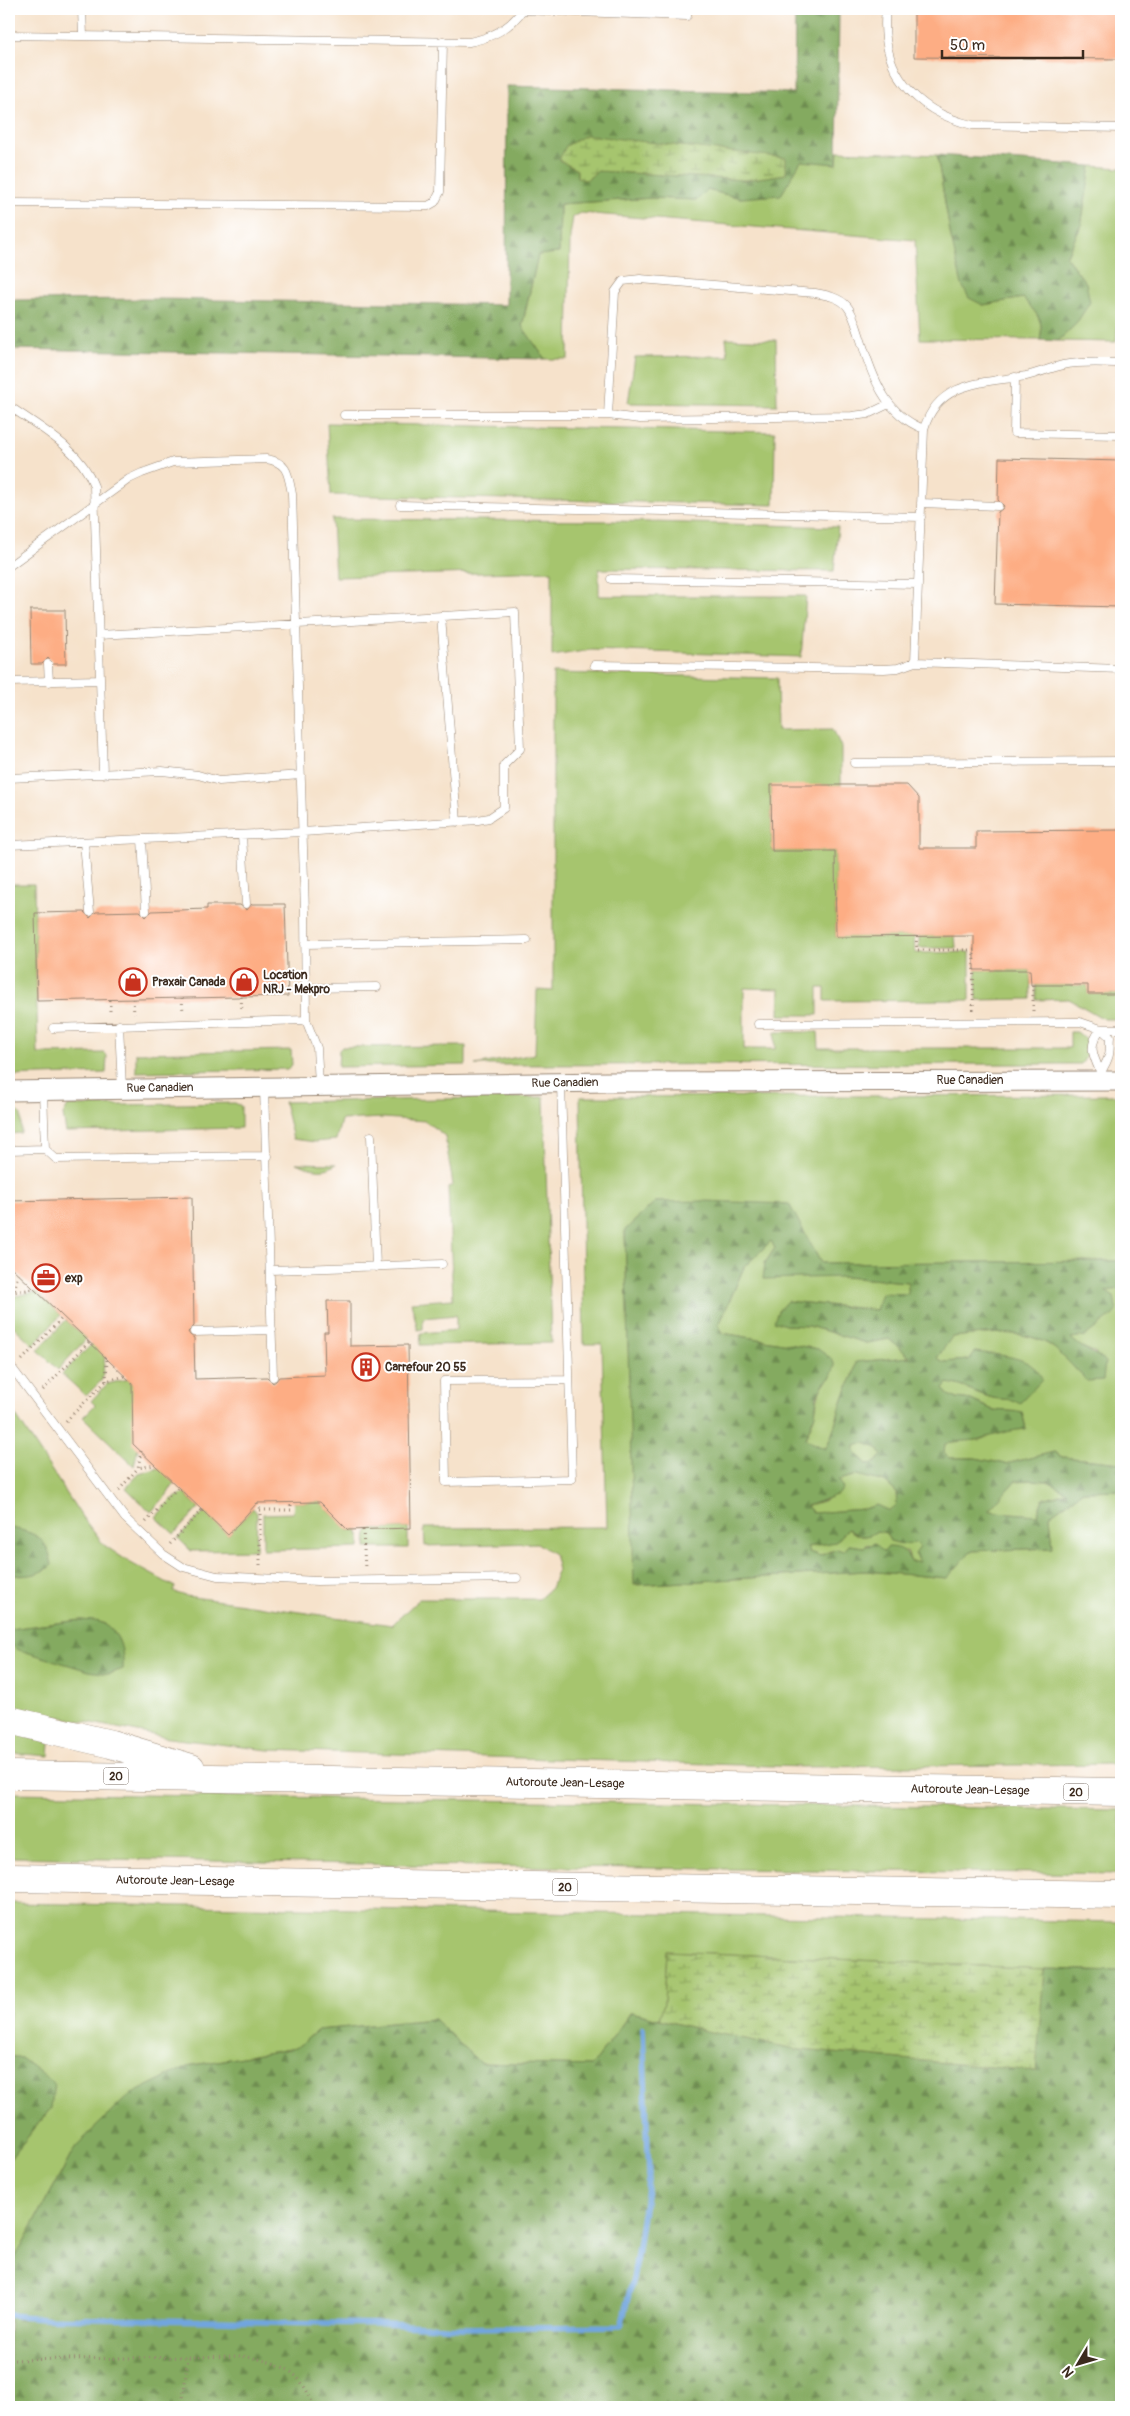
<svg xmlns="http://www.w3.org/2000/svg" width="1130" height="2416" viewBox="0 0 1130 2416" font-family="Pangolin,sans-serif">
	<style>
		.grass { fill: #a6c56e; stroke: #707846 }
		.forest { fill: url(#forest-firs); stroke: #606a40; fill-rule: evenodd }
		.wetland { fill: url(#wetland-marsh); stroke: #707846 }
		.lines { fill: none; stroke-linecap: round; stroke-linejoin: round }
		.stream { stroke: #71a5de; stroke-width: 5.5 }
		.building { fill: #fdad84 }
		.service-casing { stroke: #988674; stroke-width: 9 }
		.tertiary-casing { stroke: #988674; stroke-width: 21 }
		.motorway-casing { stroke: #988674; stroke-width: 29 }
		.path { stroke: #988674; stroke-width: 3; stroke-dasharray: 1 4; stroke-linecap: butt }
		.service { stroke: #fff; stroke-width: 8 }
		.tertiary { stroke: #fff; stroke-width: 19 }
		.motorway { stroke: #fff; stroke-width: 28 }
		.labels { text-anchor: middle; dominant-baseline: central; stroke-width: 4; stroke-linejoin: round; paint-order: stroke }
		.shield { fill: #fff; stroke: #766a62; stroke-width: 1 }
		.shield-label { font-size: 11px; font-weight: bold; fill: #3b2a1e }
		.poi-label { font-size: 12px; font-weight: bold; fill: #3b2a1e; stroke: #fff; text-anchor: start }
		.street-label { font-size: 12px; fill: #3b2a1e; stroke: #fff }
	</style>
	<defs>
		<pattern id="forest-firs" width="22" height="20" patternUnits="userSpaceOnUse" patternTransform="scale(1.25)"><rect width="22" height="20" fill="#84aa61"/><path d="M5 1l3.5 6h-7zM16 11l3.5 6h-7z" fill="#6d8b4f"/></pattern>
		<pattern id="wetland-marsh" width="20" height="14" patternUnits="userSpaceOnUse" patternTransform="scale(1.25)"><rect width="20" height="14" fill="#a6c56e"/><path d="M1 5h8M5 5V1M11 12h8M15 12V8" fill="none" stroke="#88a05a"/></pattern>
	</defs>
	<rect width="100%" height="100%" fill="#fff"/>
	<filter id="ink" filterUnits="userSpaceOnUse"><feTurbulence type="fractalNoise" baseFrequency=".02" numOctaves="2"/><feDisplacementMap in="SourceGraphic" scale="10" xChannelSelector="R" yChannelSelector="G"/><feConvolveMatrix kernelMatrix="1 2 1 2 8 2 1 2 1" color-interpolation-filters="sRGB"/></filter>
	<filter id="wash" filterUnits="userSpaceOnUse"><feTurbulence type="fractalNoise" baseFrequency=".0096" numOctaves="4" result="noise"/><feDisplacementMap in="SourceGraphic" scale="20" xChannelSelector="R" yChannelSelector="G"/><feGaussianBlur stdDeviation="1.12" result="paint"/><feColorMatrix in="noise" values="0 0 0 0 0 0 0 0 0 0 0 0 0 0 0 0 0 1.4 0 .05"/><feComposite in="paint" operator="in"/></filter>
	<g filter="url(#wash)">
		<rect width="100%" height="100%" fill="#f6e2cb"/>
		<!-- grass -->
		<path class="grass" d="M838,151L937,155L951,238L983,305L1023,298C1036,313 1045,320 1040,340L920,339L915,240L581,213L573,217L570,236L568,359H545L522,327L538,255L559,252L560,204L652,198L697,200L707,190L741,198L801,160L837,164Z
			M1091,166L1121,168V287L1116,342L1058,341L1076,324L1086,283L1066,257L1081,226Z
			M726,338L776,340L777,405L628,403L635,357L728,356Z
			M327,423L775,432L774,505L331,495Z
			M332,519L615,521L838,527L834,571L599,569V596H806L801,657L591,650L552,656V571L335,577Z
			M553,673L777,678L778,730L833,729L841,747V785L771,786L772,851H835L836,937L914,936L915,953L970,952V1000L825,1001V988H818V1015H779L780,989L744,988V1049H775V1032H818L819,1048H1070V1032H1077L1087,1040C1087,1050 1088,1056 1081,1064L475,1065L535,1054L537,990L553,991Z
			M9,884H34L38,1054L105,1053L107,1056L106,1073L9,1076Z
			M919,936H955L956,948H919Z
			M976,970H1030L1031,999L977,1000Z
			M1036,985H1088V994H1121V1019H1104L1069,999L1036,1000Z
			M1121,1039V1063C1114,1057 1116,1049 1116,1041Z
			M466,1046V1065L338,1067L339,1050L342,1047Z
			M291,1050L292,1065L287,1069L136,1072V1053Z
			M1121,1095V1261L821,1263L788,1204L655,1202L625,1230L635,1585L865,1571L947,1578L970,1551L1053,1548L1050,1515L1083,1491L1121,1490V1764L803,1767L268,1750L169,1738L9,1707V1642L17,1649L117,1637L104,1623L81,1620L10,1629L9,1631V1574L22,1576L11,1528L9,1529V1405L82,1517L104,1545L129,1562L175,1587L174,1592L186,1596L392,1625L419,1599H539L551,1588L558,1570L554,1554L537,1543L425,1546L424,1528L607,1527L602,1344H584L580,1097Z
			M544,1097L551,1343L420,1345L421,1333L456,1330V1315L423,1318V1329L418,1330L411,1302L453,1299L448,1188L453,1185L445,1136L425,1121L383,1118L341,1120L336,1140L315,1142L293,1139L284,1102Z
			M235,1103L241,1106V1128L66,1132L63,1115L68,1106Z
			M9,1107H13L21,1115V1133L9,1134Z
			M296,1163L336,1164C324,1174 309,1168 296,1163Z
			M771,1241L775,1248L765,1263L844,1277L908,1282L909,1294L877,1310L787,1301L785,1325L809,1326L866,1343L889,1339L910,1357L856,1362C854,1379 849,1382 844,1396C837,1415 835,1432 825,1449L805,1439C808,1431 813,1422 815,1413C818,1398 818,1387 831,1377L818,1349L722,1333L719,1325L744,1267Z
			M1121,1289V1463L1062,1457L1054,1452L1006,1464L975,1458H949L944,1453L945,1444L957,1440H979L1004,1431L1026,1428L1022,1412L993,1410L971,1400L950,1397L943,1389L948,1383C964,1385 977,1394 993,1398C1003,1400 1011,1398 1020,1402L969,1360L944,1362L937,1358L951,1337C984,1334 1026,1327 1054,1348C1066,1357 1076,1370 1087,1381L1096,1353L1079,1346L1070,1338L1104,1290Z
			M37,1292L61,1315L33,1345L9,1322V1303L15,1296Z
			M66,1320L86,1339L58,1370L38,1350Z
			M92,1344L105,1357L102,1380L86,1396L62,1374Z
			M128,1379L132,1383L138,1448L134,1466L83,1417L95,1405L91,1401L107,1384Z
			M865,1443L878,1448L882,1455L875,1463L867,1464L855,1453L854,1446Z
			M159,1468L174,1483L167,1495L151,1512L126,1488L139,1474Z
			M857,1475L885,1482L896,1492L897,1504L890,1511L877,1505L864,1509L813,1513L807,1506L826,1500L839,1480Z
			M1030,1480L1048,1481L1068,1492L1043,1499L1037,1515L995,1512L988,1510L1015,1481Z
			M184,1493L199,1508L174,1534L156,1517L171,1500Z
			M294,1502H320L348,1530H358V1535H360V1548L263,1550V1514L293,1513Z
			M253,1508L257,1513L256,1550L191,1551L178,1538L204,1512L228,1535Z
			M408,1528V1548H366L367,1534L369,1530Z
			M848,1529C859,1537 865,1539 877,1531L886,1533L890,1541C899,1543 907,1547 915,1542L920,1547L921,1563L911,1562L907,1551L884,1552L868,1544L864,1547L849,1545L844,1552L830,1551L820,1556L809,1552L807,1547L832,1542Z
			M9,1732L50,1743L49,1756L9,1753Z
			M9,1793L1121,1810V1874L408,1865L9,1857Z
			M9,1903L1121,1922V1971L1044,1969L667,1951L664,2003L659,2019L631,2012L592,2066L480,2063L433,2019L318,2030L296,2048L188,2066L76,2146L9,2269V2160L51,2108L21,2058L9,2056Z"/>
		<!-- forest -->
		<path class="forest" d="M795,9H839L837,164L801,161L781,195L741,198L707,190L697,200L652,198L560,204L559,253L538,255L522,326L545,359L9,349V300L159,299L506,305L507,86L794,93ZM785,158V174L745,180L598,171L577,178V170L559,160Z
			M937,155L1091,166L1081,226L1066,257L1086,283L1090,302L1076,324L1058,341L1040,340C1045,320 1036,313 1023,298L983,305L969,298L962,285L951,238Z
			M703,1201L789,1204L821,1263L1121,1261V1289L1105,1291L1114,1297L1117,1312L1085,1336L1071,1338C1081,1349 1095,1352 1105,1362L1103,1380L1087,1381C1076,1370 1066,1358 1054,1348C1027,1327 984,1334 952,1337L937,1358L944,1362L969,1360L975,1352C996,1355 1035,1355 1042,1380L1020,1403C1011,1398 1003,1400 993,1398C977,1394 964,1385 948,1383L943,1389L950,1397L971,1400L993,1410L1022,1412L1026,1429C1010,1430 996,1435 980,1439C969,1442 957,1440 945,1444L944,1453L949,1458H975L1006,1464L1054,1452L1062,1457L1121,1463V1490L1083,1491L1050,1515L1053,1548L971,1551L947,1578L865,1571L634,1585L625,1230L655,1202ZM771,1241L775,1248L765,1263L763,1279L844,1277L908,1282V1294L882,1293L876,1310L787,1301L778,1311L774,1321L785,1325L809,1326L866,1343L889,1339L910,1357L856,1362C854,1379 849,1382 844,1396C837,1414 835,1432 825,1449L805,1439L815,1414L817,1396L824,1383L831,1377L835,1366L832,1359L818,1349L722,1333L719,1325L744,1267ZM865,1443L877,1448L882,1455L875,1463L867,1464L855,1453V1446ZM857,1475L885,1482L896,1492L897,1504L890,1511L877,1505L864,1509L813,1513L807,1506L839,1494L843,1488L839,1480ZM1030,1480L1048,1481L1067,1492L1043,1499L1037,1515L995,1512L989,1510L1015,1481ZM848,1529C860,1537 865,1539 877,1531L886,1533L890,1541C899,1543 907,1547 915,1542L920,1547L915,1554L920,1562H911C906,1550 901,1547 888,1547L884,1552L875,1543L864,1547L849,1545L844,1551L837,1549L820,1556L809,1552L807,1547L836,1542Z
			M11,1528C37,1533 47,1538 52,1565C40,1576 24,1577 9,1574V1529Z
			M81,1620C88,1621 99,1620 104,1624C121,1634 124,1652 123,1669L109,1674L89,1671L16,1649L9,1642L10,1629Z
			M1044,1969L1121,1971V2407H9V2269L76,2146L128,2096L188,2066L296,2048L318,2030L434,2019L480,2063L592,2066L631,2012L706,2031L801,2050L1035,2071Z
			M9,2056L21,2058L54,2083L51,2108L9,2160Z"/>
		<!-- wetland -->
		<path class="wetland" d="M586,135L786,158V174L745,180L598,171L586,180L577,178V170L559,160L566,146Z
			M667,1951L1044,1969L1036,2071L801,2050L706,2031L659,2019L664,2003Z"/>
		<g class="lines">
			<!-- stream -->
			<path class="stream" d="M9,2315L43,2318L386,2324L463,2328L621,2326L634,2274L649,2175L643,2028"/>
		</g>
		<g id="blocks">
			<!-- building -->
			<path class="building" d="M914,9H1121V59L914,57Z
				M999,458L1121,461V607L995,604L998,512L1002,509L1004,506L998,500Z
				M30,610H65L66,664H54L48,658L42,664H31Z
				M771,785H907L919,798V848H976V831L1121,830V994H1088V985H1031L1030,970H974V936L836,937L835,851H772Z
				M252,904H285L288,996L37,1001L35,913L84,912L90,918L96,912L140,911L146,917L152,911L207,909V905H240L247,910Z
				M192,1197L194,1326L188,1332L190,1335L194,1338L195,1379L267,1377L273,1383L276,1381L279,1377L325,1375L324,1332H328L327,1301H350V1346L408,1345L411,1528L348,1530L320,1502L257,1503L228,1535L133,1444L132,1383L9,1265V1201Z"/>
		</g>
	</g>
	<g filter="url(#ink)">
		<use href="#blocks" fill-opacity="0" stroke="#988674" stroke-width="1"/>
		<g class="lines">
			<!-- service casing -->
			<g class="service-casing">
				<path id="service" d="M82,9L83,36
					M886,9C879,70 914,111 972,125L1121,128
					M523,10L687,16V9
					M9,35L469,42C490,38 511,28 523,9
					M9,203L428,206L435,202L440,192L443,41
					M1015,377L1014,433L1121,435
					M9,406C39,427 81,449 94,486L103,774
					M344,415H608L640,419L852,416L868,414L889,404
					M608,415L615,292L623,281L640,279L815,293C826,295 839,297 847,306C853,313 856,325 859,334C871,372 883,414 924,429
					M921,503L998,506
					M400,505L921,517
					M9,566L129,479L142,473L173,462L266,459C288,462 288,474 292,494L305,912L306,1020L317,1048L319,1085
					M611,579L918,584
					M441,616L457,822
					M915,662L924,429C938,380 985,383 1026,376C1039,373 1050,368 1063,365C1082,361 1102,363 1121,363
					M48,664L49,682
					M594,665L884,669L898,668L915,662L1121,669
					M9,682L100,680
					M854,763L1121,761
					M9,778L162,771L198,775L219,781L301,775
					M242,835L246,904
					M142,839L146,911
					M84,842L90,912
					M9,845L303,832L478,820L489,818L504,808V765L520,749L515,612L99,635
					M305,944L527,940
					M306,988L377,987
					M758,1024L1070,1022H1080L1101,1029H1121
					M119,1025L122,1088
					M53,1028L306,1020
					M1099,1081C1100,1071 1105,1067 1108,1058C1111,1052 1109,1043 1110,1037L1101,1029C1088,1045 1092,1054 1100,1071
					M561,1083L572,1479L446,1482L444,1381L569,1380
					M264,1088L273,1377
					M371,1136L376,1267
					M45,1149L56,1159L268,1156
					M9,1150L45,1149L43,1091
					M271,1270L442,1264
					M194,1332L272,1330
					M9,1364L125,1518L163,1554L183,1567L217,1576L317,1581L517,1578"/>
			</g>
			<!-- tertiary casing -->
			<g class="tertiary-casing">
				<path id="tertiary" d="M9,1091L609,1082L1121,1081"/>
			</g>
			<!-- motorway casing -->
			<g class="motorway-casing">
				<path id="motorway" d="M9,1720L111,1744L191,1768
					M9,1775L1121,1792
					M9,1878L1121,1895"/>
			</g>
			<!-- path -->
			<path class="path" d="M916,936L917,950H974L973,1010
				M241,997L242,1011
				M182,998L183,1012
				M133,999L134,1014
				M110,1000V1014
				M1033,1011V985
				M18,1274L14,1292L33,1289
				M9,1298L14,1292
				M22,1360L63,1317
				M106,1381L107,1359
				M43,1390L89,1342
				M66,1421L106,1381L125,1376
				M141,1451L138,1468L155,1465
				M119,1490L138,1468
				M257,1503L260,1510
				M146,1522L178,1487
				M363,1530L365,1569
				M170,1544L202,1510
				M260,1565V1510H291V1502
				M9,2360L243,2356C283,2364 299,2368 314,2407
				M182,2407L188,2357"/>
			<!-- service -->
			<use href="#service" class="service"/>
			<!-- tertiary -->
			<use href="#tertiary" class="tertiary"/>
			<!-- motorway -->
			<use href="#motorway" class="motorway"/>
		</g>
	</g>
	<!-- icons -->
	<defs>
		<g id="shop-ring" transform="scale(1.4375)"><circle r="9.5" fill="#fff" stroke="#c8321e" stroke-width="1.5"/><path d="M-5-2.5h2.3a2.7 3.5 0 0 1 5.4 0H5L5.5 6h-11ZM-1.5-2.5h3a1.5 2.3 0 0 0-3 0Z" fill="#c8321e"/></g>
		<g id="office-ring" transform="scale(1.4375)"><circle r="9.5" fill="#fff" stroke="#c8321e" stroke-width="1.5"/><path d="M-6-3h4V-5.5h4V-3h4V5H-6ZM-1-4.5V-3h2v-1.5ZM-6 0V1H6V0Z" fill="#c8321e"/></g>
		<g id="building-ring" transform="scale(1.4375)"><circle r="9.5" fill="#fff" stroke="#c8321e" stroke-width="1.5"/><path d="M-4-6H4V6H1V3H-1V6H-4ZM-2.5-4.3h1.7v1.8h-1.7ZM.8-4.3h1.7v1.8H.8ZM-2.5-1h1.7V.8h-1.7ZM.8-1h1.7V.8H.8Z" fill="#c8321e"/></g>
	</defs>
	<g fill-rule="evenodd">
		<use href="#shop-ring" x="133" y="982"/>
		<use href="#shop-ring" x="244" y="982"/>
		<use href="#office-ring" x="46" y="1278"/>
		<use href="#building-ring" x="366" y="1367"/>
	</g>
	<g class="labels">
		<!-- shield labels -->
		<g class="shield">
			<rect x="103.5" y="1767.5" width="25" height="17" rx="4"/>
			<rect x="1063.5" y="1783.5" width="25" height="17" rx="4"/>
			<rect x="552.5" y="1878.5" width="25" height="17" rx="4"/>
		</g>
		<g class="shield-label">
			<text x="116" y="1776">20</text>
			<text x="1076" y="1792">20</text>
			<text x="565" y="1887">20</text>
		</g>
		<!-- poi labels -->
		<g class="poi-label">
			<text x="263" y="975">Location<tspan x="263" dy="14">NRJ - Mekpro</tspan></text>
			<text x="152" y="982">Praxair Canada</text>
			<text x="65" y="1278">exp</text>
			<text x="385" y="1367">Carrefour 20 55</text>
		</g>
		<!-- street labels -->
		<g class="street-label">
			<text x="970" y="1080">Rue Canadien</text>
			<text transform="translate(565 1083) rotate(-1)">Rue Canadien</text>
			<text transform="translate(160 1088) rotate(-1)">Rue Canadien</text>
			<text transform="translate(565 1783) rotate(1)">Autoroute Jean-Lesage</text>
			<text transform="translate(970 1790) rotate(1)">Autoroute Jean-Lesage</text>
			<text transform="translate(175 1881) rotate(1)">Autoroute Jean-Lesage</text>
		</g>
	</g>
	<!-- margin -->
	<rect width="1130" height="2416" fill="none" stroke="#fff" stroke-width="30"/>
	<!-- north arrow -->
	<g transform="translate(1078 2364) rotate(232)" stroke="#ffffff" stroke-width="4" paint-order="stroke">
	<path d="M0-4L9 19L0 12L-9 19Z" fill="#3b2a1e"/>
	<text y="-8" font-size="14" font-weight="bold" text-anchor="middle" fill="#3b2a1e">N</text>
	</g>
	<!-- scale -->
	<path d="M942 50v8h141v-8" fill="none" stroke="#3b2a1e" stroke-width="2.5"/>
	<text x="950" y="50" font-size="15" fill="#3b2a1e" stroke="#ffffff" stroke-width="4" paint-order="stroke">50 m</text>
</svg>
